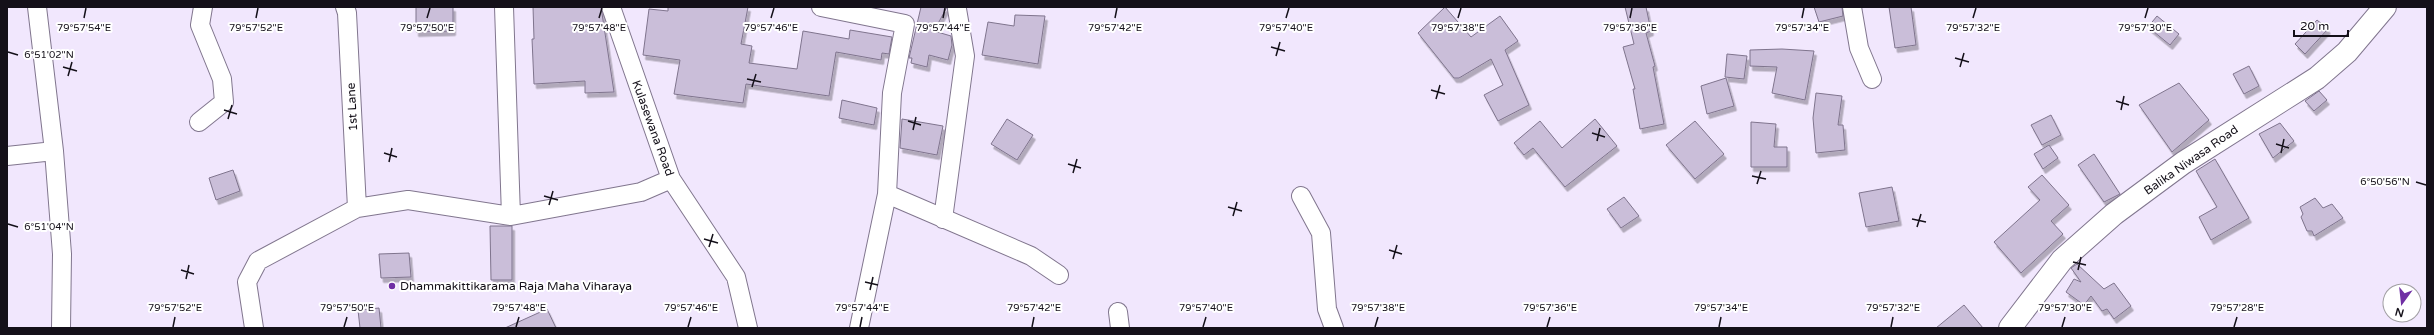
<svg xmlns="http://www.w3.org/2000/svg" width="2434" height="335" viewBox="0 0 2434 335" font-family="'Varela Round',sans-serif">
	<style>
		.building { fill: #cabed9; stroke: #7f748d; filter: url(#shadow) }
		.lines { fill: none; stroke-linecap: round; stroke-linejoin: round }
		.minor-casing { stroke: #81768e; stroke-width: 20 }
		.tertiary-casing { stroke: #81768e; stroke-width: 24 }
		.minor { stroke: #fff; stroke-width: 18 }
		.tertiary { stroke: #fff; stroke-width: 22 }
		.ticks { fill: none; stroke: #141019; stroke-width: 1.5 }
		.poi-dot { fill: #702fa4; stroke: #fff; stroke-width: 1.5 }
		.labels { text-anchor: middle; dominant-baseline: central; stroke-width: 4; stroke-linejoin: round; paint-order: stroke }
		.street-label { font-size: 12px; fill: #141019; stroke: #fff }
		.poi-label { font-size: 12px; fill: #141019; stroke: #fff; text-anchor: start }
		.ticks-label { font-size: 10px; text-anchor: middle; fill: #141019; stroke: #fff; stroke-width: 4; stroke-linejoin: round; paint-order: stroke }
	</style>
	<defs>
		<filter id="shadow"><feDropShadow dx="2.5" dy="4.5" stdDeviation="0" flood-color="#0004"/></filter>
	</defs>
	<rect width="100%" height="100%" fill="#f1e7fd"/>
	<!-- building -->
	<path class="building" d="M416,7H453V31L416,32Z
		M533,7H601L614,92L585,93V81L534,84L532,39H534Z
		M668,7H748L741,44L752,46L749,63L797,69L803,31L849,39L850,30L892,37L889,54L882,53L881,60L836,52L829,96L746,84L743,103L688,96L674,94L680,60L643,55L649,9L668,11Z
		M921,7H947L934,31L951,36L952,45L948,60L929,55L927,67L911,63L912,58H909Z
		M1445,7L1471,37L1500,16L1518,41L1505,50L1529,105L1498,121L1484,95L1503,85L1491,59L1459,78H1454L1418,33Z
		M1625,7H1646L1651,31L1646,33L1655,66L1653,67L1664,124L1640,129L1633,89H1635L1623,47L1634,44Z
		M1814,7H1842L1843,16L1819,22Z
		M1889,7H1911L1916,45L1895,48Z
		M1015,15L1045,16L1038,64L982,55L988,22L1014,26Z
		M2157,16L2179,34L2170,45L2148,27Z
		M2317,20L2328,29L2305,54L2295,44Z
		M1782,49L1814,51L1805,100L1772,93L1777,67L1750,66V50Z
		M1727,54L1747,56L1744,79L1725,77Z
		M2249,66L2259,86L2244,94L2233,74Z
		M1726,78L1734,106L1707,114L1701,86Z
		M2179,83L2209,120L2172,152L2139,105Z
		M2319,91L2327,100L2314,111L2305,101Z
		M1816,93L1842,96L1838,125H1843L1845,150L1816,153L1813,118Z
		M842,100L877,108L874,125L839,118Z
		M2051,115L2061,135L2042,145L2031,125Z
		M902,119L943,126L937,155L900,148Z
		M1007,119L1033,135L1017,160L991,144Z
		M1595,119L1617,146L1565,187L1533,148L1524,155L1514,143L1540,121L1562,148Z
		M1695,121L1724,154L1695,179L1666,145Z
		M1751,122L1776,124L1774,147H1787V167H1751Z
		M2280,123L2294,141L2273,158L2259,134Z
		M2049,145L2058,158L2043,169L2034,154Z
		M2094,154L2120,194L2104,202L2078,165Z
		M2215,159L2249,218L2211,240L2199,217L2217,207L2196,171Z
		M233,170L240,191L216,200L209,178Z
		M2042,175L2069,205L2051,221L2063,234L2021,273L1994,242L2040,200L2028,187Z
		M1892,187L1899,221L1866,227L1859,193Z
		M1624,197L1639,216L1621,228L1607,209Z
		M2315,198L2323,208L2332,204L2343,218L2314,236L2312,231H2307L2301,217L2303,214L2300,207Z
		M490,226H512V280H491Z
		M409,253L411,277L381,278L379,254Z
		M2077,264L2104,289L2114,283L2131,306L2114,319L2107,309L2102,311L2091,296L2084,305L2066,292L2074,279L2081,282L2071,268Z
		M1964,305L1983,328H1936Z
		M379,308L381,328H360L358,310Z
		M547,309L556,328H505Z"/>
	<g class="lines">
		<!-- minor casing -->
		<g class="minor-casing">
			<path id="minor" d="M37,7L54,151
				M345,7L347,13L357,208
				M504,7L511,216
				M611,7L671,179L736,277L748,328
				M821,7L905,24L892,93L887,194L859,328
				M1852,7L1859,48L1872,79
				M199,122L224,102L222,79L200,25L203,7
				M7,156L54,151L62,254L61,328
				M887,194L1031,256L1059,275
				M1301,196L1321,233L1327,309L1334,328
				M943,219L965,56L957,9
				M1118,312L1120,328
				M254,328L247,282L258,261L357,208L408,200L511,216L641,192L671,179"/>
		</g>
		<!-- tertiary casing -->
		<g class="tertiary-casing">
			<path id="tertiary" d="M2010,328L2062,260L2114,214L2183,163L2317,78L2347,52L2385,7"/>
		</g>
		<!-- minor -->
		<use href="#minor" class="minor"/>
		<!-- tertiary -->
		<use href="#tertiary" class="tertiary"/>
	</g>
	<!-- ticks -->
	<path class="ticks" d="M84,18L86,8M256,18L258,8M427,18L430,8M599,18L602,8M771,18L774,8M943,18L945,8M1115,18L1117,8M1286,18L1289,8M1458,18L1461,8M1630,18L1632,8M1802,18L1804,8M1973,18L1976,8M2145,18L2148,8M1271,47L1285,51M8,52L18,55M1276,56L1280,42M1955,58L1969,62M63,67L77,71M1960,67L1964,53M68,76L72,62M747,79L761,82M752,87L756,74M1431,90L1445,94M1436,99L1440,85M2116,101L2129,105M224,110L237,114M2121,110L2124,96M228,119L232,105M908,121L921,125M913,130L916,117M1592,133L1605,137M1597,141L1600,128M2276,144L2289,148M384,153L397,157M2281,153L2284,139M389,162L392,148M1068,164L1081,168M1073,173L1077,159M1752,176L1766,179M2416,182L2426,185M1757,184L1761,171M544,196L558,200M549,205L553,191M1228,207L1242,211M1233,216L1237,202M1912,219L1926,222M8,224L18,227M1917,227L1921,214M704,239L718,243M709,247L713,234M1389,250L1402,254M1393,259L1397,245M2073,262L2086,265M181,270L194,274M2078,270L2081,257M186,279L189,265M865,282L878,285M870,290L873,277M173,327L175,317M344,327L347,317M516,327L519,317M688,327L691,317M860,327L862,317M1032,327L1034,317M1203,327L1206,317M1375,327L1378,317M1547,327L1550,317M1719,327L1721,317M1891,327L1893,317M2062,327L2065,317M2234,327L2237,317"/>
	<!-- markers -->
	<circle class="poi-dot" cx="392" cy="286" r="4"/>
	<g class="labels">
		<!-- street labels -->
		<g class="street-label">
			<text transform="translate(352 107) rotate(-93)">1st Lane</text>
			<text transform="translate(653 128) rotate(70)">Kulasewana Road</text>
			<text transform="translate(2191 160) rotate(-35)">Balika Niwasa Road</text>
		</g>
		<!-- poi labels -->
		<g class="poi-label">
			<text x="400" y="286">Dhammakittikarama Raja Maha Viharaya</text>
		</g>
	</g>
	<g class="ticks-label">
		<text x="256" y="31">79°57'52"E</text>
		<text x="427" y="31">79°57'50"E</text>
		<text x="599" y="31">79°57'48"E</text>
		<text x="771" y="31">79°57'46"E</text>
		<text x="943" y="31">79°57'44"E</text>
		<text x="1115" y="31">79°57'42"E</text>
		<text x="1286" y="31">79°57'40"E</text>
		<text x="1458" y="31">79°57'38"E</text>
		<text x="1630" y="31">79°57'36"E</text>
		<text x="1802" y="31">79°57'34"E</text>
		<text x="1973" y="31">79°57'32"E</text>
		<text x="2145" y="31">79°57'30"E</text>
		<text x="84" y="31">79°57'54"E</text>
		<text x="49" y="58">6°51'02"N</text>
		<text x="2385" y="185">6°50'56"N</text>
		<text x="49" y="230">6°51'04"N</text>
		<text x="175" y="311">79°57'52"E</text>
		<text x="347" y="311">79°57'50"E</text>
		<text x="519" y="311">79°57'48"E</text>
		<text x="691" y="311">79°57'46"E</text>
		<text x="862" y="311">79°57'44"E</text>
		<text x="1034" y="311">79°57'42"E</text>
		<text x="1206" y="311">79°57'40"E</text>
		<text x="1378" y="311">79°57'38"E</text>
		<text x="1550" y="311">79°57'36"E</text>
		<text x="1721" y="311">79°57'34"E</text>
		<text x="1893" y="311">79°57'32"E</text>
		<text x="2065" y="311">79°57'30"E</text>
		<text x="2237" y="311">79°57'28"E</text>
	</g>
	<!-- border -->
	<rect width="2434" height="335" fill="none" stroke="#141019" stroke-width="16"/>
	<!-- north arrow -->
	<g transform="translate(2402 303) rotate(195)"><circle r="19" fill="#ffffff" stroke="#a19fa3"/>
	<path d="M0-3L7 15L0 10L-7 15Z" fill="#702fa4"/>
	<text y="-6" font-size="11" font-weight="bold" text-anchor="middle" fill="#141019">N</text>
	</g>
	<!-- scale -->
	<path d="M2294 30v6h54v-6" fill="none" stroke="#141019" stroke-width="2"/>
	<text x="2300" y="30" font-size="12" fill="#141019" stroke="#ffffff" stroke-width="3" paint-order="stroke">20 m</text>
</svg>
